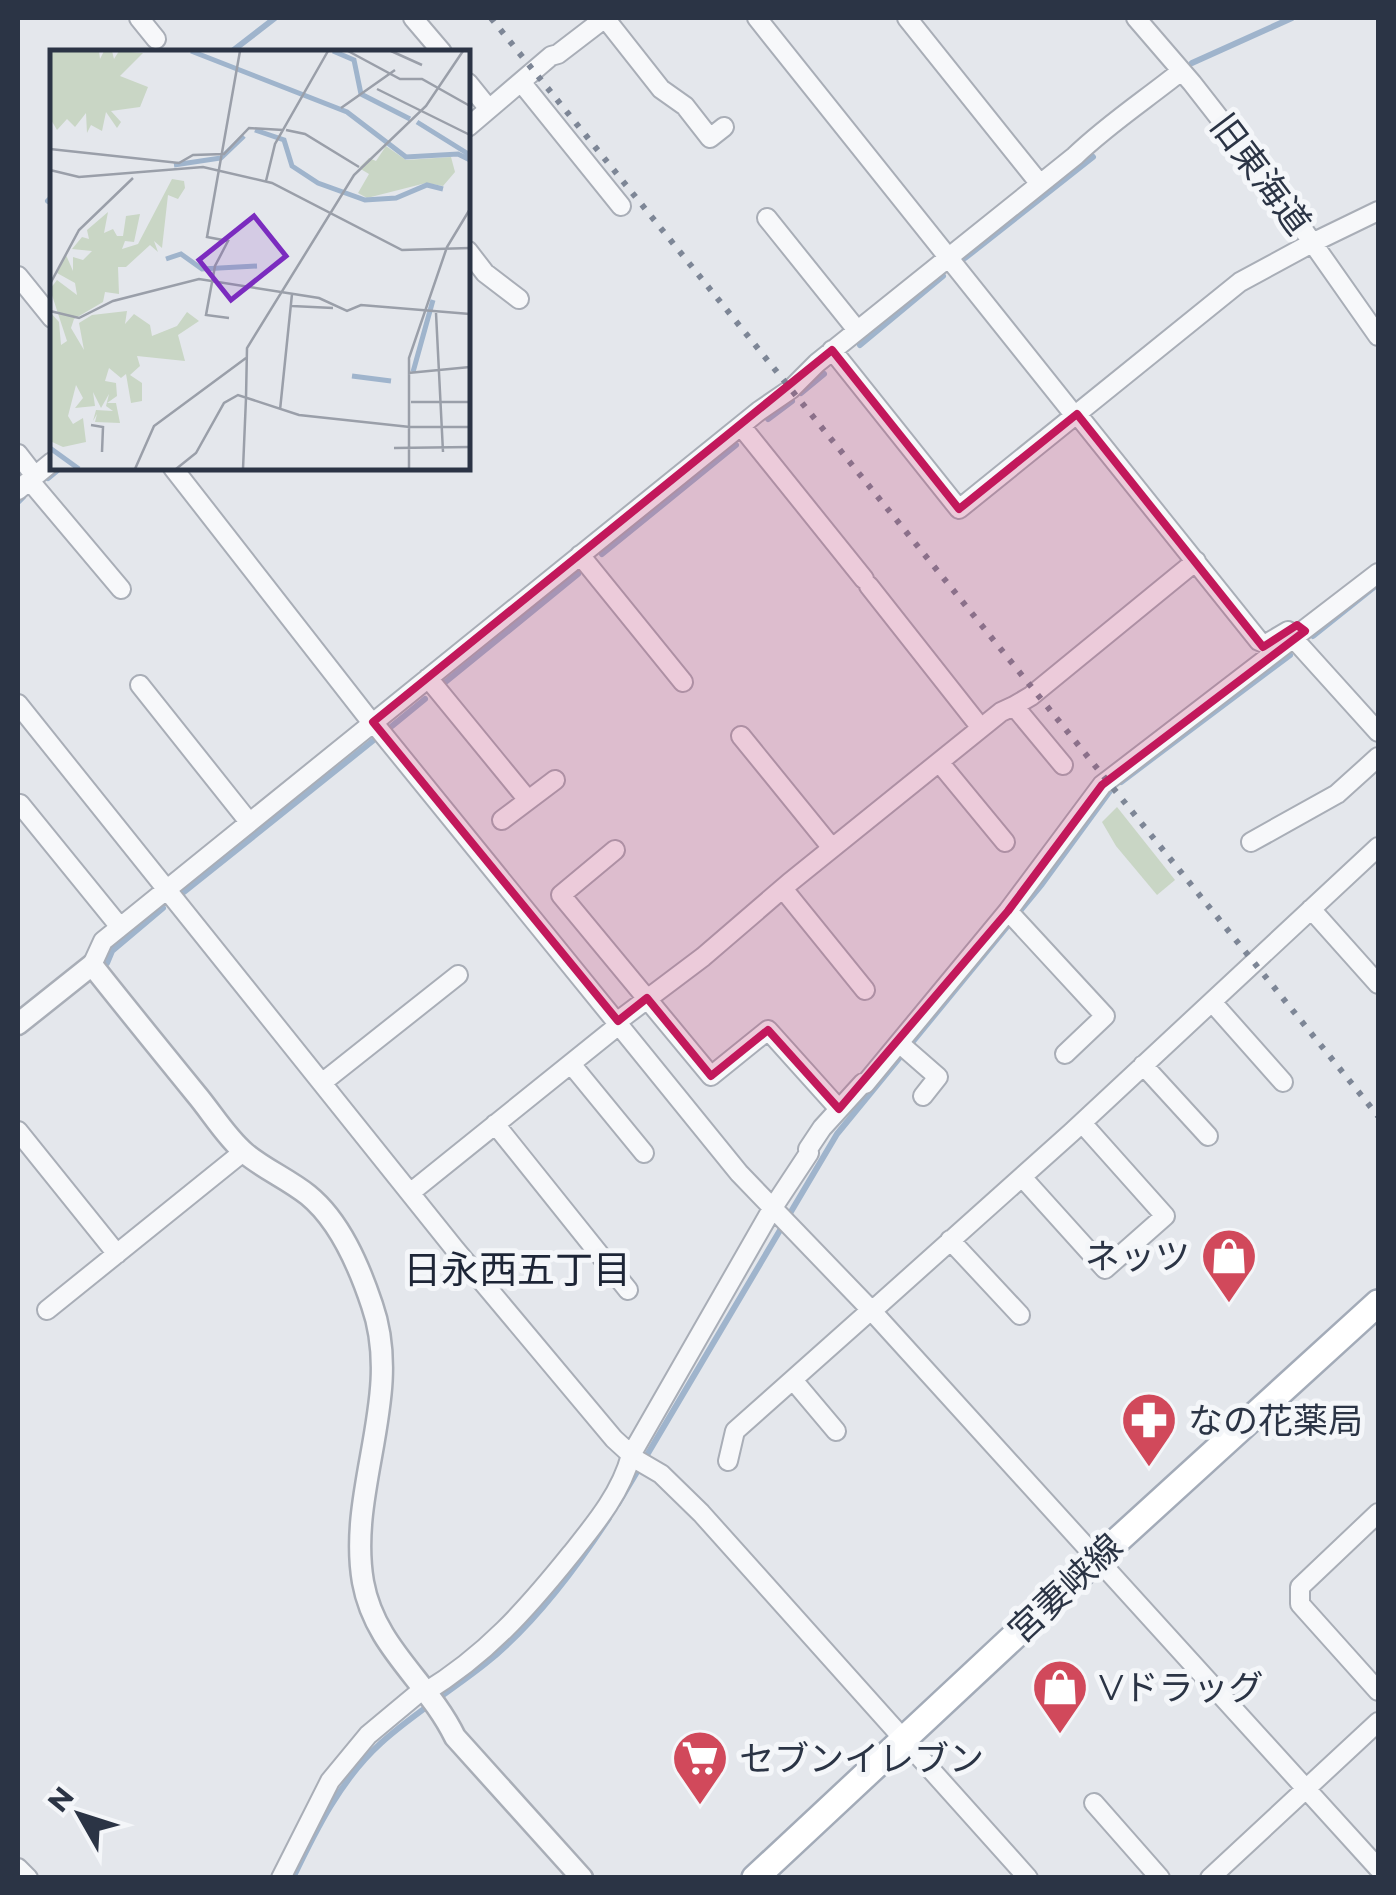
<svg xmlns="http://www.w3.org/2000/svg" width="1396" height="1895" viewBox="0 0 1396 1895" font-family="Montserrat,'Noto Sans JP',sans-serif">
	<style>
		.green { fill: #c9d6c5 }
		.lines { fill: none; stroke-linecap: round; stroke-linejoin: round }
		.stream { stroke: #9fb4cc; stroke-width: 6 }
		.minor-casing { stroke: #a9aeb7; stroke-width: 22 }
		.tertiary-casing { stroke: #a9aeb7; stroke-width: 25 }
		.primary-casing { stroke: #a3abb8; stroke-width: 30 }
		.minor { stroke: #f7f8fa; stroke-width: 18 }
		.tertiary { stroke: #f7f8fa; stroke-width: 20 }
		.primary { stroke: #fff; stroke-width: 25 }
		.rail { stroke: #7d8696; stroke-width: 6; stroke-dasharray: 5 10; stroke-linecap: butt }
		.marked { fill: #c2185b; fill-opacity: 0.2; stroke: #c2185b; stroke-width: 8; stroke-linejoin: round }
		.labels { text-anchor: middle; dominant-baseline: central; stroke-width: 10; stroke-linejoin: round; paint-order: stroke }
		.street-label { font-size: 35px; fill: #2b3445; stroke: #f4f6f9 }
		.poi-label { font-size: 35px; fill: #2b3445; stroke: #f4f6f9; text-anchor: start }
		.neighbourhood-label { font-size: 38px; fill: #1d2536; stroke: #f4f6f9 }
		.inset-river { fill: none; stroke: #9fb4cc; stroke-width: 5 }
		.inset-road { fill: none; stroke: #9a9fa9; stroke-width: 2.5 }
		.view { fill: #7b2cbf; fill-opacity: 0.15; stroke: #7b2cbf; stroke-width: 5 }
		.inset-edge { fill: none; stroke: #2b3445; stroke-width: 5 }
	</style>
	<rect width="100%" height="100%" fill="#e4e7ec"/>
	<!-- green -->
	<path class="green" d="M1117,807L1175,880L1157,895L1116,846L1102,822Z"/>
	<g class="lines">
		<!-- stream -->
		<path class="stream" d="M231,52L275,18
			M1192,63L1292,18
			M48,201L52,197
			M965,258L1093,157
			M860,345L943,276
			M801,393L824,374
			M768,419L792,401
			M48,478L60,468
			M18,502L23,497
			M602,554L736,445
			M1313,636L1378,584
			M443,684L578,574
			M392,726L425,699
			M1121,782L1290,655
			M184,892L380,735
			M107,963L112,951L163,908
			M618,1504L837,1134L1042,884L1110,791
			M293,1878C316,1830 341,1779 381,1743C413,1714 451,1691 485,1664C534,1625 575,1570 609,1518"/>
		<!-- minor casing -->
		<g class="minor-casing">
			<path id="minor" d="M139,18L156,39
				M413,18L442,52
				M605,18L661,89L685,106L710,138L724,127
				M757,18L1075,416
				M907,18L1040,184
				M1136,18L1192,83L1274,188L1378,336
				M521,82L621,206
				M468,83L489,109
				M468,127L551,56L558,54L605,18
				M767,218L857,330
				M468,251L485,273L519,299
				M18,276L52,318
				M832,350L959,509L1240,282L1312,243L1378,211
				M1077,414L1259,641L1266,644L1288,631
				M741,426L864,579
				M18,454L35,476
				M173,468L372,723
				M30,481L121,589
				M18,490L52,462
				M580,555L683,682
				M869,586L981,728
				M1294,639L1378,732
				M428,678L528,800
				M140,685L249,822
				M18,704L454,1248L614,1439L637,1460L661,1474L701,1513L1028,1878
				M1014,706L1031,696L1196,561
				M373,722L739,1173L871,1310L1378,1868
				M741,736L832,848
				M939,762L1005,842
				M20,804L120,927
				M502,820L555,780
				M1251,842L1337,794L1378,757
				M615,850L561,895L711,1076L768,1030L839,1109
				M784,890L865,990
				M1311,909L1378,984
				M1008,911L1105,1016L1065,1054
				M92,965L103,941L759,411L791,389L817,363L1075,156C1107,125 1145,100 1180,72
				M1212,1002L1283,1082
				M618,1021L703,957L789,883L1001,712L1014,706L1063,765
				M899,1043L938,1077L923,1096
				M571,1064L644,1153
				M1143,1065L1208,1136
				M323,1082L458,975
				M495,1124L628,1290
				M18,1131L117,1254
				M1022,1177L1105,1269L1165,1216L1082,1123
				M410,1193L620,1024
				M950,1240L1020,1315
				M47,1310L243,1152
				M872,1311L1072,1132L1378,847
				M793,1380L836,1431
				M728,1461L735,1431L871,1310
				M1378,1513L1300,1587V1604L1378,1691
				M424,1693C486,1655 526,1610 571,1554C595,1524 621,1493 631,1455L772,1209L809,1153L808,1149L822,1128L863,1083L865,1084L1008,911L1102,785L1378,573
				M1094,1803L1160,1878
				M18,1868L28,1878
				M281,1878L330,1781L368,1735L422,1690
				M1210,1878L1378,1722"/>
		</g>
		<!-- tertiary casing -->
		<g class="tertiary-casing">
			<path id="tertiary" d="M18,1024L92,965C126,1008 161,1051 196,1094C212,1113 226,1137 245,1153C264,1169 288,1179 308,1195C340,1221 359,1266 372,1305C404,1396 347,1489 363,1582C375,1648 428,1681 455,1737L582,1878"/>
		</g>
		<!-- primary casing -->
		<g class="primary-casing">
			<path id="primary" d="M755,1878L1097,1559L1378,1303"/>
		</g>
		<!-- minor -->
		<use href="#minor" class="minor"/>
		<!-- tertiary -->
		<use href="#tertiary" class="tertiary"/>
		<!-- primary -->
		<use href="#primary" class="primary"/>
		<!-- rail -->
		<path class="rail" d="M491,18L1378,1116"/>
	</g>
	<!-- marked area -->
	<path class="marked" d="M832,350L959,509L1077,414L1263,647L1297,625L1305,631L1102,785L1008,911L839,1109L768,1030L711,1076L647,998L618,1021L373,722Z"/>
	<!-- icons -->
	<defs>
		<g id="shop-pin" transform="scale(2.875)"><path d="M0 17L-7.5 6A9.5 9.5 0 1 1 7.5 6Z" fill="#d1495b" stroke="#f4f6f9"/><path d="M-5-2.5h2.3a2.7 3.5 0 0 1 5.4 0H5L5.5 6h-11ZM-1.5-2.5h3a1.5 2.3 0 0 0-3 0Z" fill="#fff"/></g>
		<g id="pharmacy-pin" transform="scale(2.875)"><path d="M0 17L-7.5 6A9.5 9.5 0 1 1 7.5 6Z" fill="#d1495b" stroke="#f4f6f9"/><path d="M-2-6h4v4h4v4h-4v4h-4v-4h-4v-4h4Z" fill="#fff"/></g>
		<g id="supermarket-pin" transform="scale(2.875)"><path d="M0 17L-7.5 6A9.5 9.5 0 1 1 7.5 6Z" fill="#d1495b" stroke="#f4f6f9"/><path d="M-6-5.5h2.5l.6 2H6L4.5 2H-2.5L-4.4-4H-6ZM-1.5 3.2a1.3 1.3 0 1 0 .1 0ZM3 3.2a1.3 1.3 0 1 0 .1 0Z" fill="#fff"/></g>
	</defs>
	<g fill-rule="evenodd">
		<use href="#shop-pin" x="1229" y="1256"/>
		<use href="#pharmacy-pin" x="1149" y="1420"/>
		<use href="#shop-pin" x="1060" y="1687"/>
		<use href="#supermarket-pin" x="700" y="1758"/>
	</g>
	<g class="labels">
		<!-- street labels -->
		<g class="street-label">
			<text transform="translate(1261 174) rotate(53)">旧東海道</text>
			<text transform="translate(1065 1588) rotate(-43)">宮妻峡線</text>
		</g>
		<!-- poi labels -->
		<g class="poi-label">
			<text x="1190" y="1256" text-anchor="end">ネッツ</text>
			<text x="1188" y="1420">なの花薬局</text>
			<text x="1099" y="1687">Vドラッグ</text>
			<text x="739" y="1758">セブンイレブン</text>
		</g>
		<!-- neighbourhood labels -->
		<g class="neighbourhood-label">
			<text x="517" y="1269">日永西五丁目</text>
		</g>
	</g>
	<!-- overview -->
	<g transform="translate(50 50)">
		<rect width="420" height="420" fill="#e4e7ec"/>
		<path d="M0,1H49L50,9L54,1H62L64,9L69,1L93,3L70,26L98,37L90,57L61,61L71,72L67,78L56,62L52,81L41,75L37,83L36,63L25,77L17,69L7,80L0,68ZM336,96L356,110L401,107L405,122L393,136L376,133L317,148L308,143L319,124L309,118L319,108L326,111ZM122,129L134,131L135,138L128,149L118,145L112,198L104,191L108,202L100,195L76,217H68L69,244L55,242L53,252L24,269L21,278L34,300L29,273L42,265L77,261L75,274L84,264L100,275L102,286L127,276L137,262L149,271L128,285L135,311L87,306L90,316L80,325L92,333V351L81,353L76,324L71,328L59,318L55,331L66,333L67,346L57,353H66L70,373L45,372L47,364L43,371L46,360L63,361L56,356L59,344L51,358L43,342L45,356L25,358L33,348L26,335L18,366L23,374L33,368L36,392L13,397L0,391V262L9,272L11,295L17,291L0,239L7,230L27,245L25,233L7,223L16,205L23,221V207L33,210L42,201L22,199L32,187L39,189L37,180L58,162L54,183L63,179L67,186H73L76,166L90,164L84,192L75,191L72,199L88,194Z" fill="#c9d6c5"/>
		<path class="inset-river" d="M141,1L297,62L356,107L408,104L420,110M283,1L304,10L311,44L360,69M367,72L420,105M205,80L234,90L242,116L268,133L315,150L346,148L377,135L393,139M124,115L171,108L194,86M116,209L131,204L152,219L207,216M363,322L383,250M302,326L341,331M0,398L29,419"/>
		<path class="inset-road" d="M298,1L350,29H372L420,56M341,1L372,15M327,39L420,85M291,58L345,20M236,80L255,84L309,117M0,99L129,113L143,105L174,104L199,78L233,80M0,120L29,127L153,117L222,133L352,200L420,198M216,131L225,94L278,1M0,234L29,180L83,128M242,256L283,258M0,261L29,268L63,251L149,229L269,248L297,261L311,255L420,264M386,263L393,402M179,268L156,265L165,216L178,191L157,187L190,1M358,323L420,317M196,348L197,298L304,125L376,56L413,1M361,352H418M230,360L242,244M41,375L53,377L52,402M360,377H420M344,398L420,397M85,419L104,376L196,308M126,419L146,403L174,353L188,345L249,365L360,377M193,419L196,348M359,419V308L397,197L420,159"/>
		<path class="view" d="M204,166L236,206L181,250L149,210Z"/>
		<rect width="420" height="420" class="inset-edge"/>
	</g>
	<!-- border -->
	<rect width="1396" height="1895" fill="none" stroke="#2b3445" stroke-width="40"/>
	<!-- north arrow -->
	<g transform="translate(80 1815) rotate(309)" stroke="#f4f6f9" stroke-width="8" paint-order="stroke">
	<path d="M0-8L18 38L0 25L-18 38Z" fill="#2b3445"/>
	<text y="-15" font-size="28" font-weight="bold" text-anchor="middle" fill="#2b3445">N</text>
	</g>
</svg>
